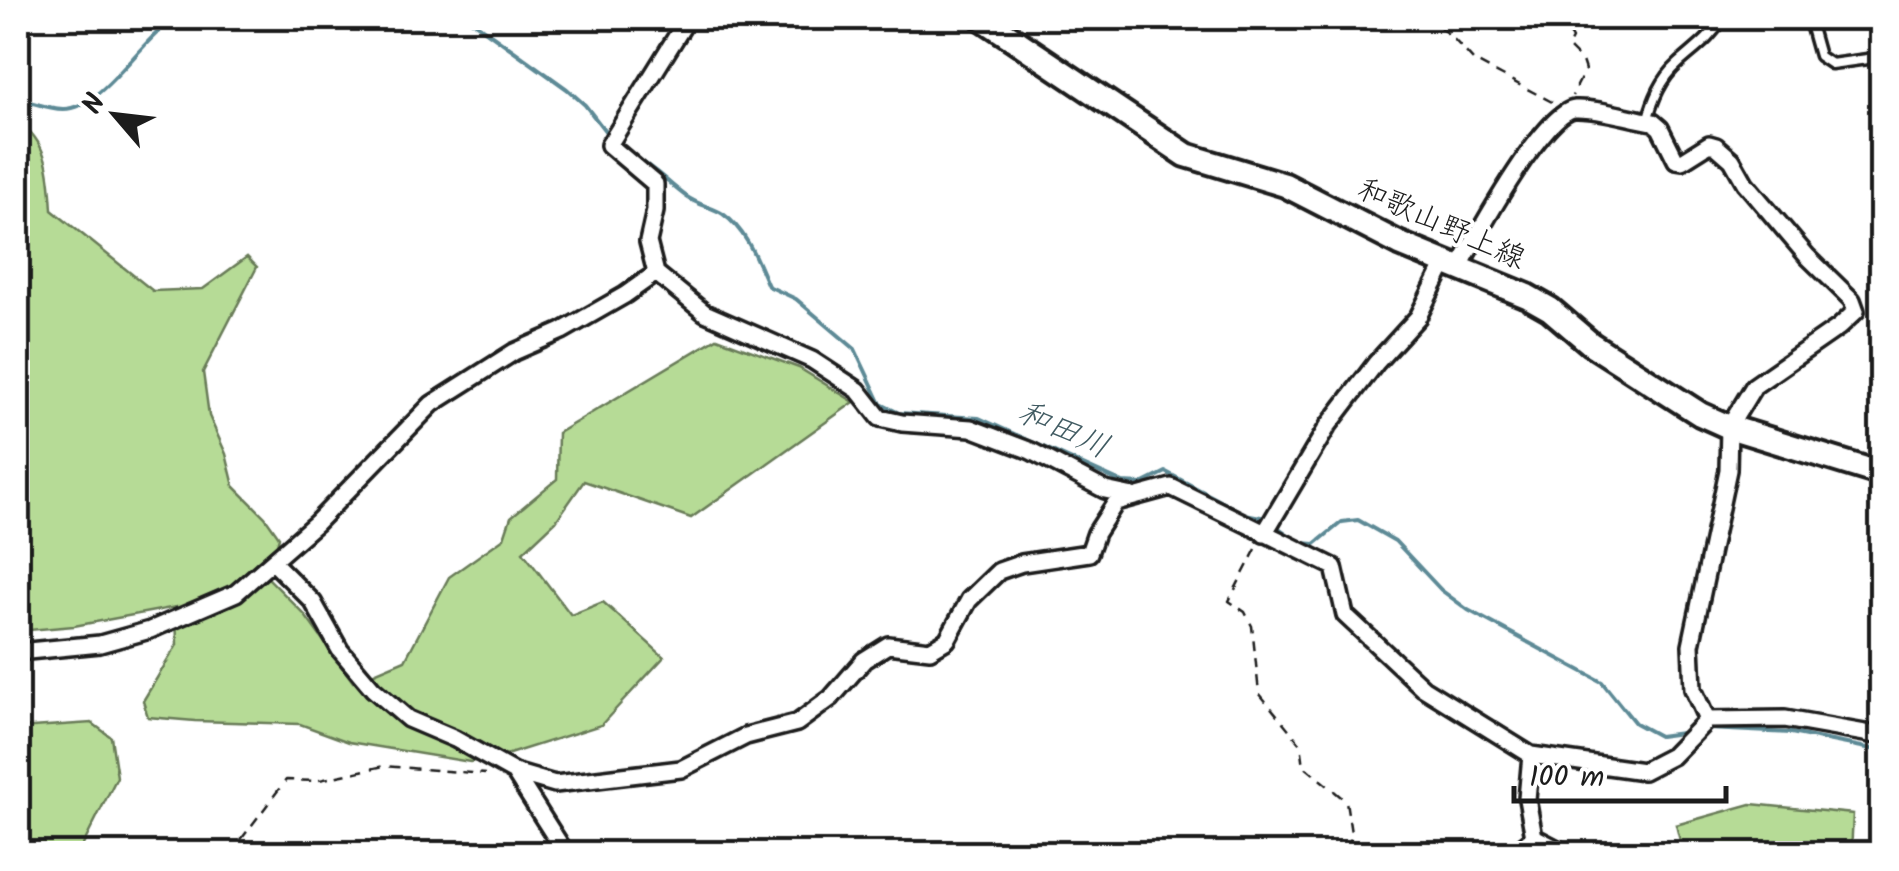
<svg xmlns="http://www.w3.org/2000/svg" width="1899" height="871" viewBox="0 0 1899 871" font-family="Kalam,'Klee One',sans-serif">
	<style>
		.green { fill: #b6db96; stroke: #697c59; stroke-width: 2.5 }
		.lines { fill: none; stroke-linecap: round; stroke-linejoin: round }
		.stream { stroke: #5d8a96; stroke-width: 4 }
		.service-casing { stroke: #1c1c1c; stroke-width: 15 }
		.minor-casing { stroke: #1c1c1c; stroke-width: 22 }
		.secondary-casing { stroke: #1c1c1c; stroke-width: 30 }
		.path { stroke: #1c1c1c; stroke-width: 2.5; stroke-dasharray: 10 8; stroke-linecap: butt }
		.service { stroke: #fff; stroke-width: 8 }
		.minor { stroke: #fff; stroke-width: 15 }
		.secondary { stroke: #fff; stroke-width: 22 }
		.labels { text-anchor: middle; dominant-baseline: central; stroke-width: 8; stroke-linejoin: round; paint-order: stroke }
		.street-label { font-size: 30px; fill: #1c1c1c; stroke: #fff }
		.water-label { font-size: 32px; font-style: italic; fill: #425c63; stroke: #fff }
	</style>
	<rect width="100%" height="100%" fill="#fff"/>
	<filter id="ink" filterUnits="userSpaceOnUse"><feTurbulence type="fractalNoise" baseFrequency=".01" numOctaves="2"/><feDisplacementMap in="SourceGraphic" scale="20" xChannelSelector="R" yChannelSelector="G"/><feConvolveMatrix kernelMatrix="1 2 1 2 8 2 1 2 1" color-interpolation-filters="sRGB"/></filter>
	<g filter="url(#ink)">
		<!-- green -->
		<path class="green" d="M18,122C49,142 50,176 52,210L153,291L203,289L247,257L257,267L203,372L209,416L226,454L234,486L265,517L279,537L268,578L304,614L353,682L405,660L449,577L504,538L511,517L557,479L558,433L717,338L799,368L854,402L691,518L584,481L556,521L523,552L571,615L603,602L664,657L601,725L509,754L470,762L349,742L300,724L195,721L148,717L143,701L177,645L176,607L74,626L18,631Z
			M92,723L111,737L117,777L79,853H18V728Z
			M1751,804L1853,814L1851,853H1683L1676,825Z"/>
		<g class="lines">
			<!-- stream -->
			<path class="stream" d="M468,18L567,89L585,105L609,136
				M18,99C32,102 49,109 63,109C101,110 140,39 176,18
				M631,155C656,168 666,182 687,197C698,205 712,207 723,214C747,231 757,261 768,286L796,299L855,349L881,404L899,413L979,418L1123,483L1142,484L1166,472L1245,514L1266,518
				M1273,524L1294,539
				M1302,543L1315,544L1342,522L1358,520L1395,541L1441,590L1468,610L1602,682L1635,723L1659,736L1689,732
				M1708,729L1791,733L1882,751"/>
			<!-- service casing -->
			<g class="service-casing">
				<path id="service" d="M1795,18L1810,24L1819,56L1831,64L1882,57
					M1647,121C1653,100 1661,79 1678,64C1696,48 1711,38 1723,18"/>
			</g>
			<!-- minor casing -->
			<g class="minor-casing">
				<path id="minor" d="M688,18L609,145L655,184V211L648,242L656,273L705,313L812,360L858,390L880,418L902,423L971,428L1031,451L1105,490L1133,496
					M1460,266C1476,237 1544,111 1575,109C1599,108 1628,118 1653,122L1660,128L1676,160L1682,161L1709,144L1716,146L1732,160L1745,183L1807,256L1852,300L1856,311L1839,327L1754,386L1729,427L1728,470L1691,645L1693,689L1707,720
					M1264,534L1328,426L1376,363L1418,317L1446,261
					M273,562L313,602L340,650L373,689L408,719L455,739L514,772L555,784L681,769L746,736L797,723L831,698L864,660L888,645L930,650L947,640L969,600L999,571L1022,563L1089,553L1096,533L1116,502L1171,487L1334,567L1345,615L1423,688L1531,755L1643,771L1672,756L1707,720L1785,719L1882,736
					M18,652L100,644L150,630L236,593L316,523L432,404L514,352L562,331L625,295L656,273
					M1531,755L1527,799L1534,837
					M514,772L566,854
					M1534,837L1567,854
					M1513,854L1534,837"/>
			</g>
			<!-- secondary casing -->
			<g class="secondary-casing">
				<path id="secondary" d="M982,18L1186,155L1285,185L1400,244L1527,296L1550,309L1591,344L1700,414L1729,427L1882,474"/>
			</g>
			<!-- path -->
			<path class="path" d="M1425,18L1450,35L1474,61L1552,102
				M1560,18L1572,39L1568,47L1582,61L1585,70L1572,96
				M1256,549L1229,601L1245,612L1252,626L1259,693L1301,744L1304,766L1346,801L1351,833L1349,854
				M230,854L286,780L315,781L384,766L485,774"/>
			<!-- service -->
			<use href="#service" class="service"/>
			<!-- minor -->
			<use href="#minor" class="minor"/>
			<!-- secondary -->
			<use href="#secondary" class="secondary"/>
		</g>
	</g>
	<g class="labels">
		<!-- street labels -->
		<g class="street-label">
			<text transform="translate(1441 225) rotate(24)">和歌山野上線</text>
		</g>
		<!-- water labels -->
		<g class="water-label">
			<text transform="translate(1063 431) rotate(24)">和田川</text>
		</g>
	</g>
	<!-- margin -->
	<rect width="1899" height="871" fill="none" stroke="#fff" stroke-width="60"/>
	<rect x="30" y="30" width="1839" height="811" fill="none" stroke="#1c1c1c" stroke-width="4" filter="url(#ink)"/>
	<!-- north arrow -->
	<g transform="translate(115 115) rotate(298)" stroke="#ffffff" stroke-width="8" paint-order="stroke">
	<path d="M0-8L18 38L0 25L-18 38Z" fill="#1c1c1c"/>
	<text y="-15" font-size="28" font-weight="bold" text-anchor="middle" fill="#1c1c1c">N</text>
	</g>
	<!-- scale -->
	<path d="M1514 786v15h212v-15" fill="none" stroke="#1c1c1c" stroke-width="5"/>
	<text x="1529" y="786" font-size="30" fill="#1c1c1c" stroke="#ffffff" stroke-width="8" paint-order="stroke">100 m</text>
</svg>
